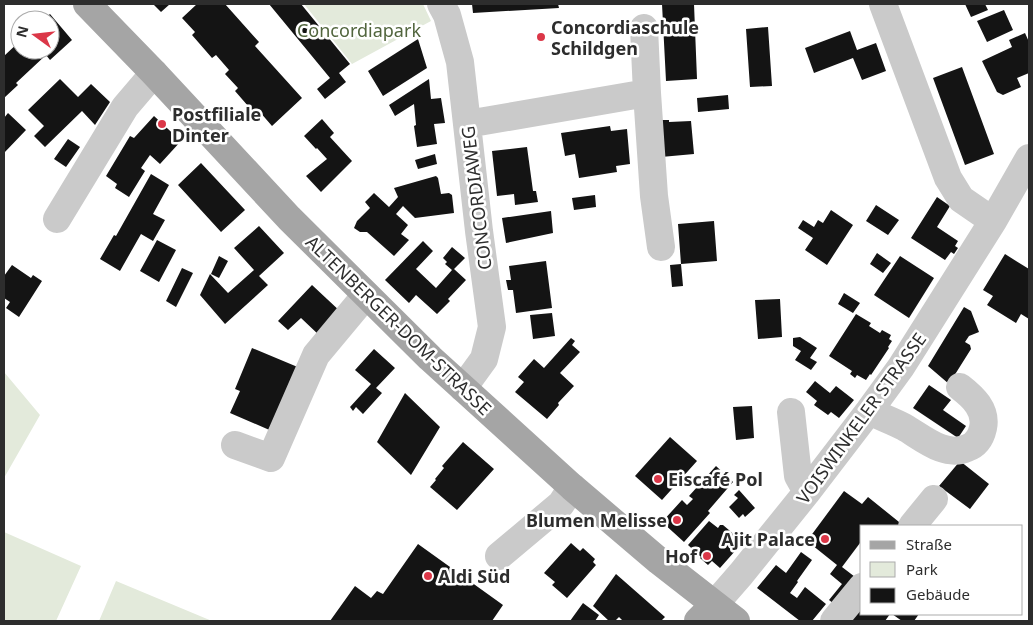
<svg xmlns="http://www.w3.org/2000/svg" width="1033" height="625" viewBox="0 0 1033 625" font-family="'Noto Sans',sans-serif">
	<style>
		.green { fill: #e3eadb }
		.building { fill: #141414 }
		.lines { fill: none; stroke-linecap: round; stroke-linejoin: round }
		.minor { stroke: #cacaca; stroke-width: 28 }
		.major { stroke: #a5a5a5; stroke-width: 28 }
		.poi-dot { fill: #db3748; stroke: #fff; stroke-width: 2 }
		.labels { text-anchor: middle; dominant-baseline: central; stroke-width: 5; stroke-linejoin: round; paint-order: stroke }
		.poi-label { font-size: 18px; font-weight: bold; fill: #2d2d2d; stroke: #fff; text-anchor: start }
		.park-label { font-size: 18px; fill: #51653d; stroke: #fff }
		.street-label { font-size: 18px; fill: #2d2d2d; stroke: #fff }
	</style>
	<rect width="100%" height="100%" fill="#fff"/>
	<!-- green -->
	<path class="green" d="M304,4H423L431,21L352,64Z
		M4,372L40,415L4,478Z
		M4,532L81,566L56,621H4Z
		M116,581L212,621H99Z"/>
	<!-- building -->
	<path class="building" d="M153,4H170L161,12Z
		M197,4H225L259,42L255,46L302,98L272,126L259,111L255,114L235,91L238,88L225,74L229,70L216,55L212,58L192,35L195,32L182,18Z
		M269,4H301L350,64L339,73L346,82L325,99L317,89L330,78Z
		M472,4H558L559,8L473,13Z
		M662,4H694L697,79L666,81Z
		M965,4H985L988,10L971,17Z
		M1004,10L1013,30L987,42L977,21Z
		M50,14L72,40L50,60L46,55L16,83L18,85L4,98V56L20,41V50H50V20H43Z
		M768,27L772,86L750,87L746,29Z
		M850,31L857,50L876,43L886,71L862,80L853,58L814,73L805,48Z
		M1025,33L1029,42V73L1017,78L1021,87L1003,95L997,92L982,61L1012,47L1009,40Z
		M418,39L427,68L383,96L368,71Z
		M962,67L994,154L965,165L933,78Z
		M60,79L78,97L91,84L110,102L95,125L82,111L45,147L34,136L44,126L28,110Z
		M429,79L431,99L441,98L445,123L434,124L437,144L417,147L414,126L416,125L414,104L395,116L389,105Z
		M728,95L729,109L698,112L697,98Z
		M8,113L26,130L4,153V118Z
		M154,116L181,141L160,164L150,155L141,168L145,171L129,197L115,188L117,184L106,176L130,136L134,138Z
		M322,119L334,133L330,137L352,161L321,192L306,176L327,159L317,148L316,149L304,136Z
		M658,120H669V122L691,121L694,154L661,157Z
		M610,126L611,131L627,129L630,164L616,166L617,172L579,178L575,154L565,156L561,133Z
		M68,139L80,147L66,167L54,159Z
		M527,147L533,191H536L538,202L515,205L514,194L497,196L492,151Z
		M435,154L437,164L418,169L415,160Z
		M201,163L245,210L221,232L178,185Z
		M151,174L169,185L153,214L165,220L153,241L141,234L120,271L100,259L114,235L116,236Z
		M436,176L438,178L441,194L449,193L452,195L454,213L415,218L403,206L396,214L408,225L401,234L409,240L394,256L367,232H360L354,228L357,221L370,208L365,202L374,193L389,207L398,197L394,188Z
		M595,195L596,207L574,210L572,198Z
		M937,197L950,206L937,227L958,241L955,246L958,248L954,254L951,252L945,260L911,238Z
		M876,205L899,220L888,235L866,221Z
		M831,210L853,225L827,265L805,250L813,238L798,228L803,220L814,227L818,220L823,223Z
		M551,211L553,233L506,243L502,218Z
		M714,221L717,261L681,264L678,224Z
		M259,226L284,253L259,276L268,285L225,324L200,295L210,274L228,293L254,270L234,248Z
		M157,240L176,250L159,282L140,271Z
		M423,241L433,251L416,269L436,288L452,270L445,264L447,262L443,258L452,247L465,258L454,269L466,280L448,299L450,301L437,314L416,295L409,303L385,280Z
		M877,253L891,263L883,273L870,264Z
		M1005,254L1029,269V319L1021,314L1016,323L987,305L993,296L983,290Z
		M219,256L228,261L219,278L211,274Z
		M900,256L934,278L909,318L874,295Z
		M546,261L552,308L516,313L513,290H508L506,280H511L509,266Z
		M681,264L683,286L672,287L670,265Z
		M12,265L31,278L33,275L42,281L19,317L6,308L10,302L4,298V276Z
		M182,268L193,273L176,307L166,301Z
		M312,285L342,313L320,336L301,318L288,330L278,321Z
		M844,293L860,303L853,313L838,304Z
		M780,299L782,337L758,339L755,300Z
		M964,307L971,311L979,332L969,336L965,342L970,345L971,349L949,384L928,366Z
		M552,313L555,336L533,339L530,315Z
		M856,314L871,323L869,326L880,333L882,330L891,335L889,339L892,341L888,347L889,348L871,375L870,374L866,380L857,375L855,378L850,374L852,371L829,356Z
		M800,337L817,348L810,358L817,362L811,370L795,360L801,351L793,346V338Z
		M571,338L575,341L572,345L580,352L560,373L574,386L558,403L559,405L547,419L515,392L524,382L518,377L534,359L544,368Z
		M252,348L300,368L274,432L230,413L240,391L235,389Z
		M374,349L395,368L376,388L382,393L363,414L356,407L353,411L350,407L371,384L355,370Z
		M815,381L830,393L836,386L854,400L839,418L831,412L828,415L814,405L817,401L806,392Z
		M929,385L951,400L943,410L966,426L958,438L913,408Z
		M405,393L440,427L411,475L377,442Z
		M752,406L754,438L736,440L733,407Z
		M670,437L697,461L662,500L635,476Z
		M463,442L494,469L457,510L430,487L436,480L435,479L444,468L442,466Z
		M960,461L989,484L970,509L939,486Z
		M716,466L733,482L708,511L710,513L684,542L662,522L682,500L687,505L693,499L689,496Z
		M739,490L755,508L745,517L743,514L739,518L729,507L738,498L734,495Z
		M844,491L862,504L868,497L904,526H862V544L860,543L842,567L859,580L838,607L829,600L842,584L830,574L837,565L807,541Z
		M709,521L718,528L720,525H723L743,542L720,568L712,561L708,565L700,558L701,557L688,545Z
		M571,543L580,551L583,548L595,559L593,562L596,565L567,598L552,585L555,582L544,573Z
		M418,544L503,605L492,621H330L355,586L371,598L377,591L383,594Z
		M801,552L812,560L797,581L798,582L790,593L797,598L805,587L826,604L812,621H800L757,588L776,565L786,573Z
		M616,574L665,617L661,621H623L619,617L615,621H609L593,606Z
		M862,598V614H890L885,621H840Z
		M583,603L599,615L595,621H570Z
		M892,614H919L914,621H902Z"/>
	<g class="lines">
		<!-- minor -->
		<path class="minor" d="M441,4L447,15L460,62L479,231L492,327L484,359L463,388
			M883,4L948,178L961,199L993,221
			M647,93L654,196L661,247
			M467,124L647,93L644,28
			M57,219L125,107L154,73
			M869,411C881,417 893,421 904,427C923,438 945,458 967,448C976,445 981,437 983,428C987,410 973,397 960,387
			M791,412L798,476L807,492
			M235,445L271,458L316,355L366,295
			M912,526L934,499
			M499,556L561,504L572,487
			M714,605L741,574L807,492L869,411L901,367L993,221L1029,158
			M834,621L862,587"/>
		<!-- major -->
		<path class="major" d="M87,4L154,73L289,218L430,358L572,487L659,561L736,621
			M698,621L714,605"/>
	</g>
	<!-- markers -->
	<g class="poi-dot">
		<circle cx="541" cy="37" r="5"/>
		<circle cx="162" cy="124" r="5"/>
		<circle cx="658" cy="479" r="5"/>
		<circle cx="677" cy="520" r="5"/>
		<circle cx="825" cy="539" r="5"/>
		<circle cx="707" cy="556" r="5"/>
		<circle cx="428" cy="576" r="5"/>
	</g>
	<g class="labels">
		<!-- poi labels -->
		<g class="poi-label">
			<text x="551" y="27">Concordiaschule<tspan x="551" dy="21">Schildgen</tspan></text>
			<text x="172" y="114">Postfiliale<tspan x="172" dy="21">Dinter</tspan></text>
			<text x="668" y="479">Eiscafé Pol</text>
			<text x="667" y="520" text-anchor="end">Blumen Melisse</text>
			<text x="815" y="539" text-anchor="end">Ajit Palace</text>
			<text x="697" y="556" text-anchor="end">Hof</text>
			<text x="438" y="576">Aldi Süd</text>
		</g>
		<!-- park labels -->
		<g class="park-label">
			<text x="359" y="30">Concordiapark</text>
		</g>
		<!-- street labels -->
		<g class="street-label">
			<text transform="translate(476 198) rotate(-97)">CONCORDIAWEG</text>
			<text transform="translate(399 325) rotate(44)">ALTENBERGER-DOM-STRASSE</text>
			<text transform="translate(861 418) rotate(-54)">VOISWINKELER STRASSE</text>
		</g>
	</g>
	<!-- border -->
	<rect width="1033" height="625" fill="none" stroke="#2d2d2d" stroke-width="10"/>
	<!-- legend -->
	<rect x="860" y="525" width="162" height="90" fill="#ffffff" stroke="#ababab"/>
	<rect x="870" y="541" width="25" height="8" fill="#a5a5a5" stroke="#ababab"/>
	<text x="906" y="550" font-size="15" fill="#2d2d2d">Straße</text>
	<rect x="870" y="562" width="25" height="15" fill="#e3eadb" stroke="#ababab"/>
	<text x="906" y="575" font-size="15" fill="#2d2d2d">Park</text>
	<rect x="870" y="588" width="25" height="15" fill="#141414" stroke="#ababab"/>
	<text x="906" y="600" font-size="15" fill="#2d2d2d">Gebäude</text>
	<!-- north arrow -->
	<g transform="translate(35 35) rotate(285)"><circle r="24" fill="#ffffff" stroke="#ababab"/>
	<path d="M0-4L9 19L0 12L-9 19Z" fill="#db3748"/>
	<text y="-8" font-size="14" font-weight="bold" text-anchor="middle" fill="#2d2d2d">N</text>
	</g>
</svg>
